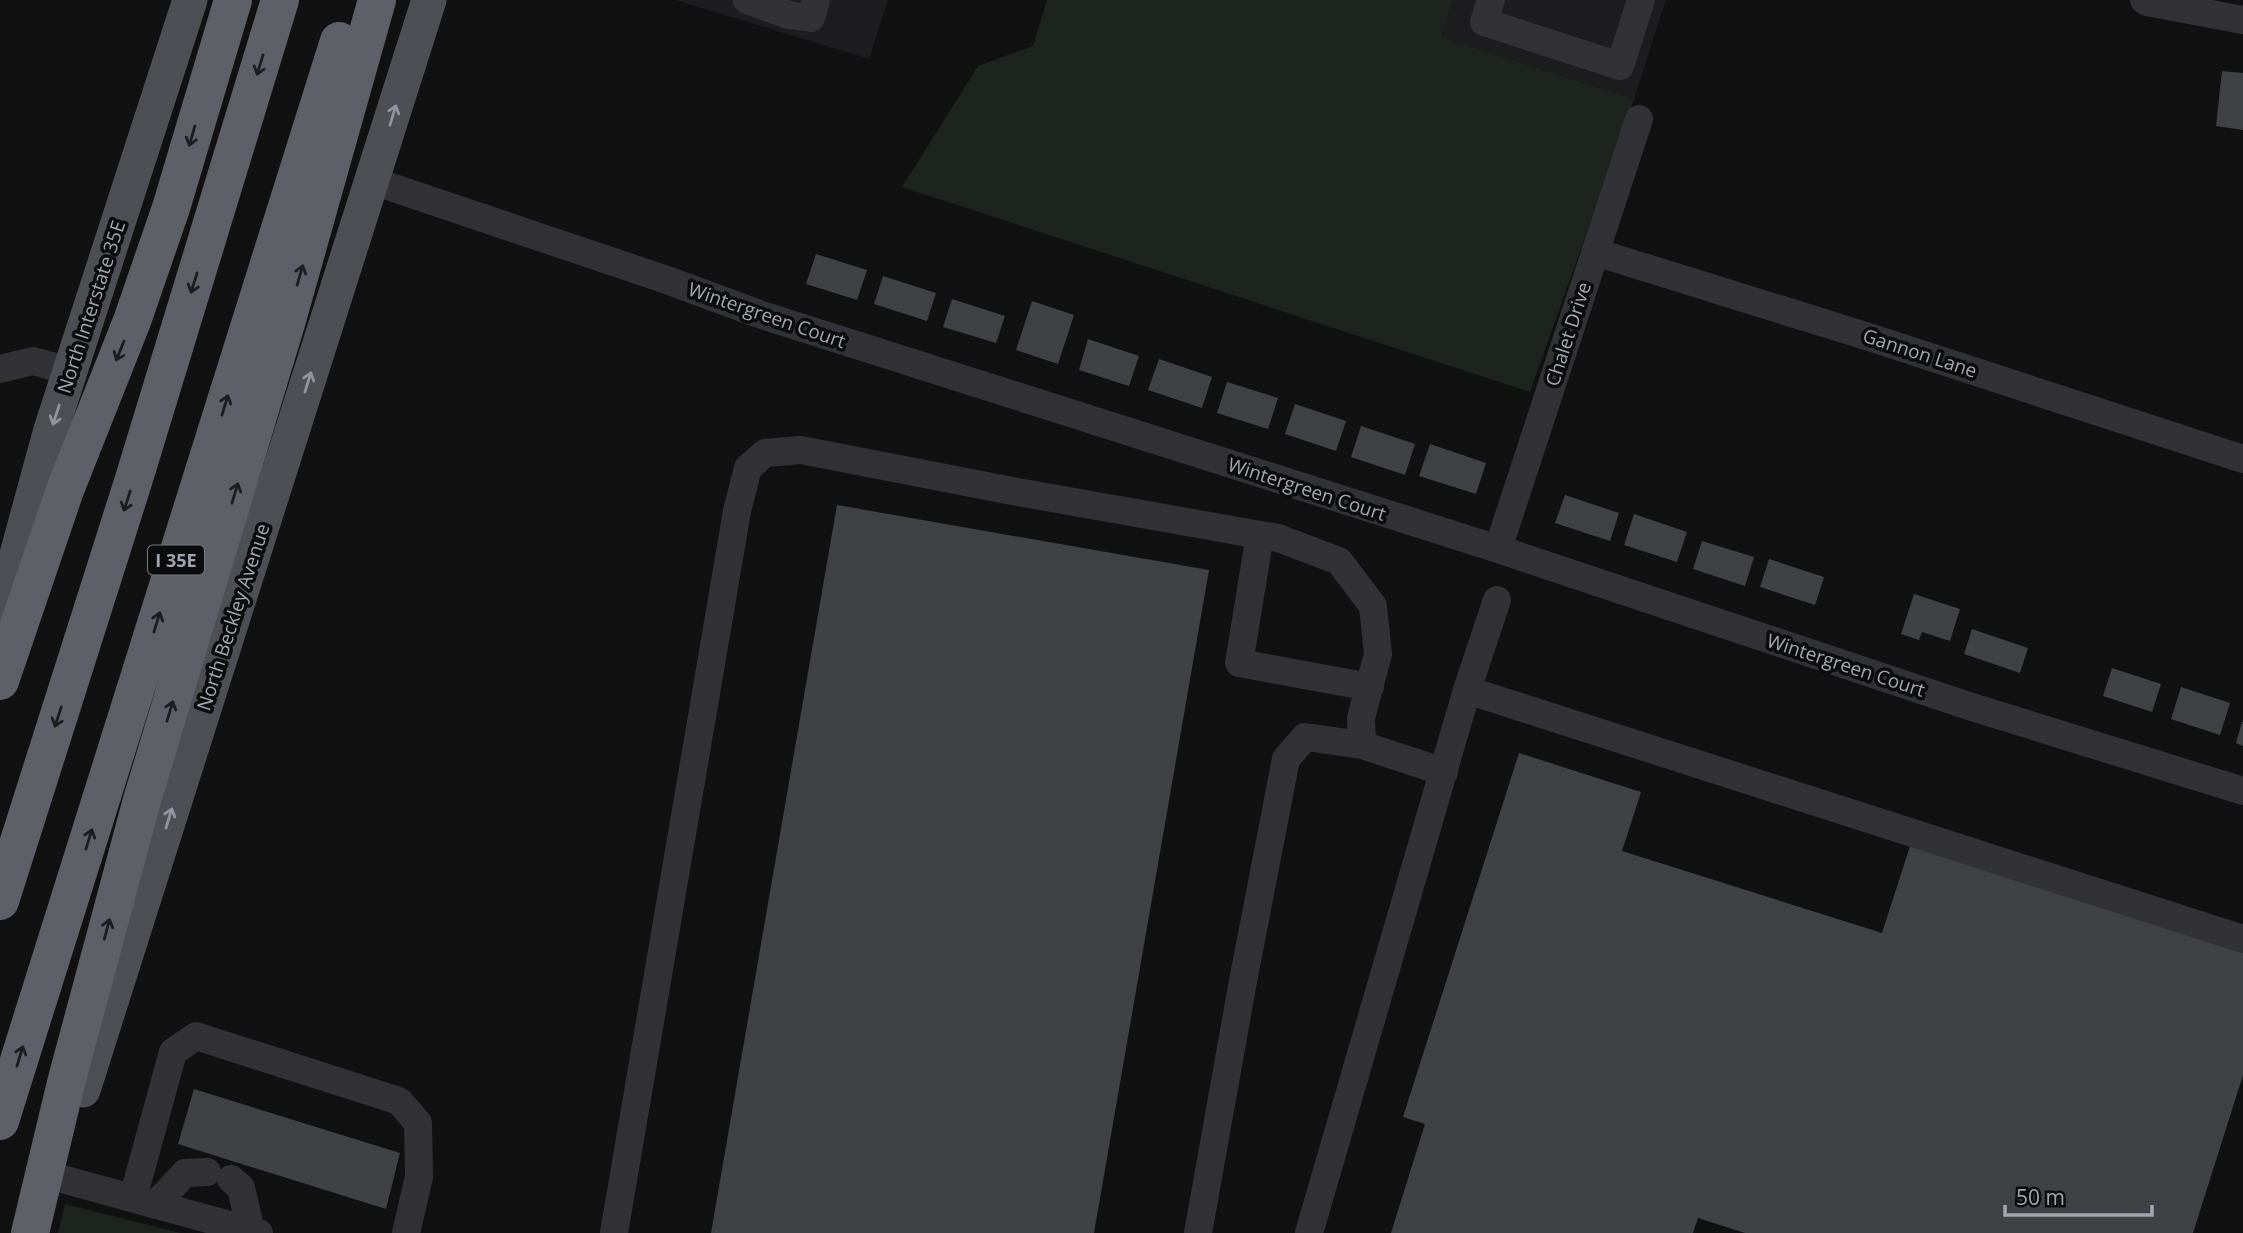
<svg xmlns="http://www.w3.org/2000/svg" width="2243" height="1233" viewBox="0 0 2243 1233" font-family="'Open Sans',sans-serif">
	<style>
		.built { fill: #1d1d1f }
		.green { fill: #1d241e }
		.building { fill: #404145 }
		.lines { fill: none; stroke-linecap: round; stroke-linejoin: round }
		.minor { stroke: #323236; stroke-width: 28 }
		.major { stroke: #4e4f55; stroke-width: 35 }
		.highway { stroke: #5e6067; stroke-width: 38 }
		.oneway { stroke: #1c1d1f }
		.oneway2 { stroke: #92959f }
		.labels { text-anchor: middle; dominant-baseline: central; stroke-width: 7; stroke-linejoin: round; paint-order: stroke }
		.shield { fill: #0c0c0d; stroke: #767880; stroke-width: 2 }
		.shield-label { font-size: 18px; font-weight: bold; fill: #a3a6b1 }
		.street-label { font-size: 19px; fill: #a3a6b1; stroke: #0c0c0d }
	</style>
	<rect width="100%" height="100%" fill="#111112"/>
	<!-- built -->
	<path class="built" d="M676,0H888L869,59Z
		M1453,0H1666L1634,99L1441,37Z"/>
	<!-- green -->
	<path class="green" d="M1047,0H1453L1441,37L1634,99L1530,392L902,187L978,66L1033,46Z
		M65,1204L181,1233H58Z"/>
	<!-- building -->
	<path class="building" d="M2222,71L2243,73V130L2216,126Z
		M816,254L867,270L857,300L806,284Z
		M883,276L936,293L927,321L874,304Z
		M952,299L1005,316L996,343L943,327Z
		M1032,301L1074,315L1058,364L1016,350Z
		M1088,339L1139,356L1129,386L1079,370Z
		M1159,359L1212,377L1202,408L1148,390Z
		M1227,382L1278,398L1268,429L1217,413Z
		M1295,404L1346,421L1336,451L1285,434Z
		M1361,426L1415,444L1405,475L1351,457Z
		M1430,444L1486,463L1476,494L1419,476Z
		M1565,495L1619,513L1610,541L1555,523Z
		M837,505L1209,570L1094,1233H711Z
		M1634,514L1687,532L1677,562L1624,545Z
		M1702,541L1754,557L1745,586L1693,569Z
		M1769,559L1824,577L1815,605L1760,587Z
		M1914,594L1960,609L1950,641L1922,632L1919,640L1901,634Z
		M1972,629L2028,648L2020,673L1964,654Z
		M2112,668L2161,684L2152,712L2103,696Z
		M2181,687L2230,703L2220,735L2171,719Z
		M2242,722H2243V746L2236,743Z
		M1519,753L1641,792L1622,851L1882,933L1912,840L2243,945V1075L2193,1233H1745L1698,1218L1693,1233H1391L1425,1124L1403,1117Z
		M194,1089L400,1153L386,1209L178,1144Z"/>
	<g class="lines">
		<!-- minor -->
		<path class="minor" d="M747,0L789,15L811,18L816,0
			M1491,0L1484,22L1620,66L1641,0
			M2144,0L2147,2L2243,20
			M373,181L667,280L759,314L1498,549L1972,707L2243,791
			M1595,252L1866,336L2243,459
			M0,369L33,361L70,371
			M1260,535L1239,663L1370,687
			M1498,549L1639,119
			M1467,690L2243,939
			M55,1177L259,1233
			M231,1179L241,1188L251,1231
			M133,1198L173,1052L196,1036L399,1101L418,1123L419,1177L406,1233
			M155,1205L185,1173L207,1172
			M614,1233L737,511L748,468L765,453L801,450L1007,490L1260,535L1278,538L1339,561L1373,606L1378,654L1361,718L1362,745
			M1198,1233L1243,981L1286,759L1305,737L1362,745L1444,772
			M1309,1233L1467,690L1497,600"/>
		<!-- major -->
		<path class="major" d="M0,617L50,433L190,0
			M83,1090L429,0"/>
		<!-- highway -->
		<path class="highway" d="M0,681L65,490L132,321L171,208L233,0
			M0,901L133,482L280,0
			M0,1121L339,41
			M30,1233L67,1079L142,800L287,320L377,0"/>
	</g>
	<!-- one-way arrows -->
	<defs><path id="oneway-shaft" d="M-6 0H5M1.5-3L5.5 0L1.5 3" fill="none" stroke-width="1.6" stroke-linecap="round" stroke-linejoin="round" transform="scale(1.75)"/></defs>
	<g class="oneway">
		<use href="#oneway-shaft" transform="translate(260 65) rotate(107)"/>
		<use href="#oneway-shaft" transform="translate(192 136) rotate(106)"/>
		<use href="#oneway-shaft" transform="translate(300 275) rotate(-74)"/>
		<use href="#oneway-shaft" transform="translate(194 283) rotate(107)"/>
		<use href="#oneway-shaft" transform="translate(120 351) rotate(112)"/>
		<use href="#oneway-shaft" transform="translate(225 405) rotate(-73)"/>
		<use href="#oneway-shaft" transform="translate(235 493) rotate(-73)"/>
		<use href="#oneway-shaft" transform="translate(127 501) rotate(108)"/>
		<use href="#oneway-shaft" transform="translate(157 622) rotate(-73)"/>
		<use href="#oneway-shaft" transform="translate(170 711) rotate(-73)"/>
		<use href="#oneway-shaft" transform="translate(58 717) rotate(108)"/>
		<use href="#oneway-shaft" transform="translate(89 839) rotate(-73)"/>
		<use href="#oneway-shaft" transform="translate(107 929) rotate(-75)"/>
		<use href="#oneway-shaft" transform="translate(20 1056) rotate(-73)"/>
	</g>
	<g class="oneway2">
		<use href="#oneway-shaft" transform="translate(393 115) rotate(-73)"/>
		<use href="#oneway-shaft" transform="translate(308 382) rotate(-73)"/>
		<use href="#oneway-shaft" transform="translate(56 415) rotate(108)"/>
		<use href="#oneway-shaft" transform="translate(169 818) rotate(-73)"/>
	</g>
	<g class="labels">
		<!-- shield labels -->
		<rect class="shield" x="148" y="545.5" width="56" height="29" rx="5"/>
		<g class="shield-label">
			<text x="176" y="560">I 35E</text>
		</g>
		<!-- street labels -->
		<g class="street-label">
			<text transform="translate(91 307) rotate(-72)">North Interstate 35E</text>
			<text transform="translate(767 315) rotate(19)">Wintergreen Court</text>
			<text transform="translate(1568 334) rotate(-72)">Chalet Drive</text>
			<text transform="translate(1920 353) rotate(18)">Gannon Lane</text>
			<text transform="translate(1307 489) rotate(18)">Wintergreen Court</text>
			<text transform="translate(233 617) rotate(-72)">North Beckley Avenue</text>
			<text transform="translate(1846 665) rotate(18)">Wintergreen Court</text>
		</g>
	</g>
	<!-- scale -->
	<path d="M2005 1205v10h147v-10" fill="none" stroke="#a3a6b1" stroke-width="3.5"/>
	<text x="2016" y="1205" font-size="21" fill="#a3a6b1" stroke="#0c0c0d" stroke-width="5" paint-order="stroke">50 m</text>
</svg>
